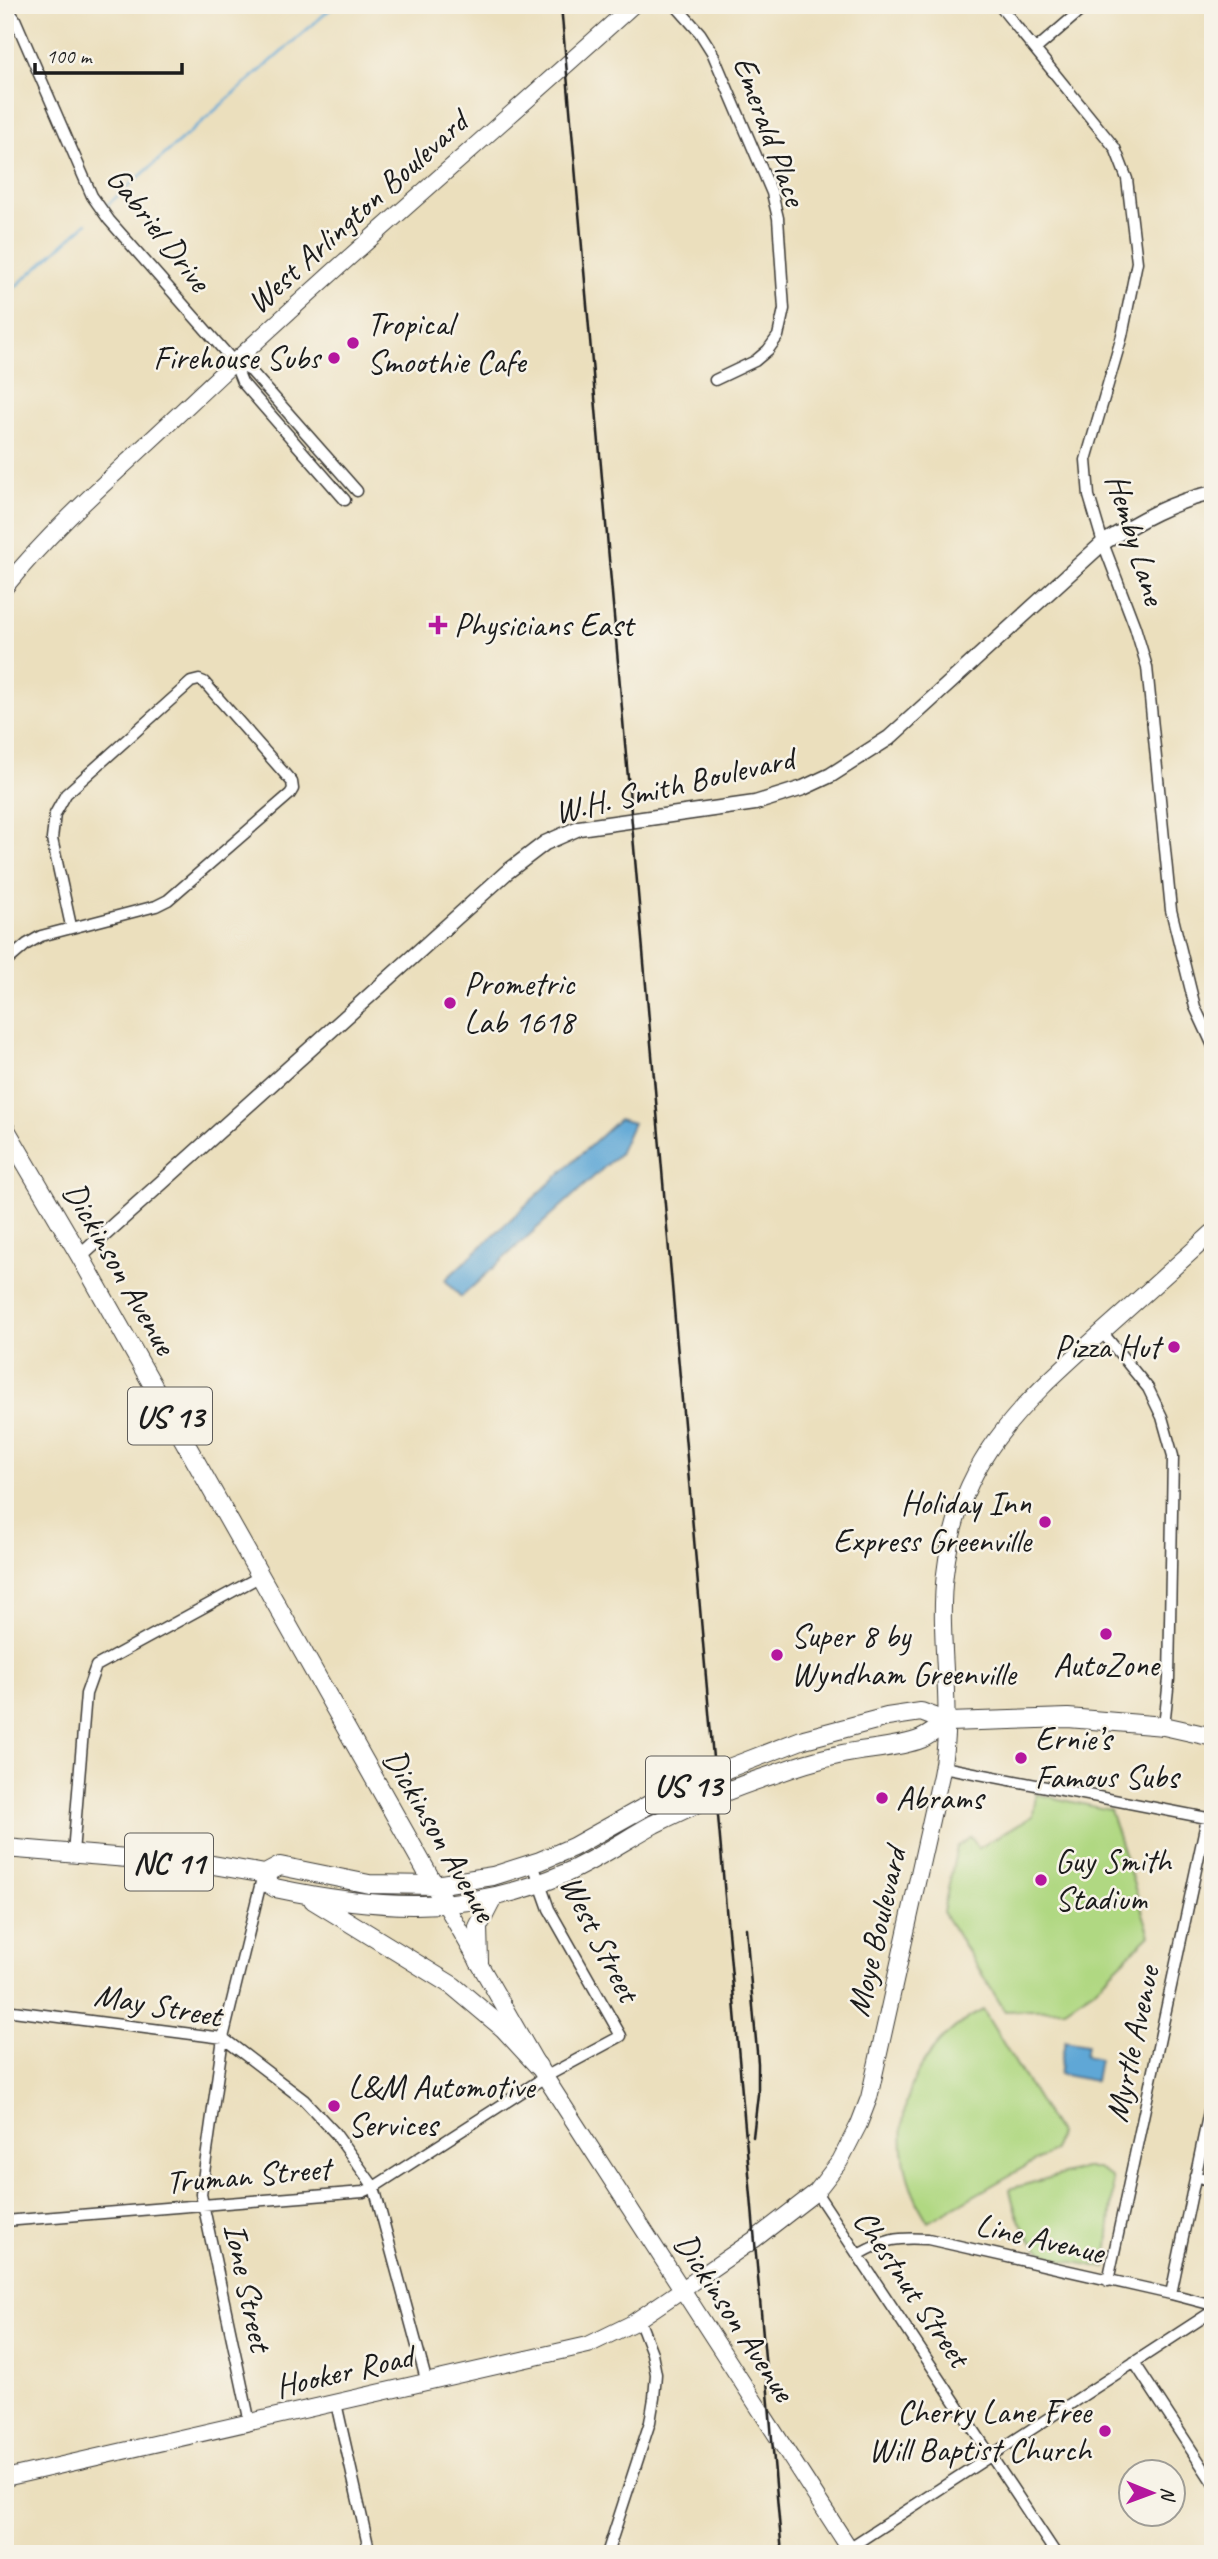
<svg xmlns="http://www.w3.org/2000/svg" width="1218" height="2559" viewBox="0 0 1218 2559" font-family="Caveat,sans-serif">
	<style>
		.green { fill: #b0d882; stroke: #667a4f; stroke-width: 2 }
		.water { fill: #5fa7d6; stroke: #3e6279; stroke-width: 2 }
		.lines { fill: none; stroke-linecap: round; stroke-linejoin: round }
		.stream { stroke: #5fa7d6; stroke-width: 2.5 }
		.minor-casing { stroke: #3b3934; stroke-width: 13 }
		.tertiary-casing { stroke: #3b3934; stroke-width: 17 }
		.secondary-casing { stroke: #3b3934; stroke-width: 18 }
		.primary-casing { stroke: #3b3934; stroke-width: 20 }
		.minor { stroke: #fff; stroke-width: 10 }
		.tertiary { stroke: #fff; stroke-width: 14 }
		.secondary { stroke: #fff; stroke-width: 16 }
		.primary { stroke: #fff; stroke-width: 18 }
		.rail { stroke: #1c1c1c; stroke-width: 2.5 }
		.poi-dot { fill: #b5179e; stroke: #f7f3e8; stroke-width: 2.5 }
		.labels { text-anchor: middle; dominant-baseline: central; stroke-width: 5; stroke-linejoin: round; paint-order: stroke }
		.shield { fill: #f7f3e8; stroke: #5e5c59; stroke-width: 2 }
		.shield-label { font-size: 32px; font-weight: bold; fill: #1c1c1c }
		.street-label { font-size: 33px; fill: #1c1c1c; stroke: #f7f3e8 }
		.poi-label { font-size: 33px; fill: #1c1c1c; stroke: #f7f3e8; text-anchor: start }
	</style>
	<rect width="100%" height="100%" fill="#f7f3e8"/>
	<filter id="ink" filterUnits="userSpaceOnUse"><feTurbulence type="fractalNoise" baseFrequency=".0143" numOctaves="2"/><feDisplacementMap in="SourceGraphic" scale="14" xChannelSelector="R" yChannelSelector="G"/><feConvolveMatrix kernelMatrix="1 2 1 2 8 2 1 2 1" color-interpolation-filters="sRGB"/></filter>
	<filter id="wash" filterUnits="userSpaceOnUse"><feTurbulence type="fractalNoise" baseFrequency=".00686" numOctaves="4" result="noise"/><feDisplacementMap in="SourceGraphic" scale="28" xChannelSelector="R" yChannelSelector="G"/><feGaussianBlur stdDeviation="1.57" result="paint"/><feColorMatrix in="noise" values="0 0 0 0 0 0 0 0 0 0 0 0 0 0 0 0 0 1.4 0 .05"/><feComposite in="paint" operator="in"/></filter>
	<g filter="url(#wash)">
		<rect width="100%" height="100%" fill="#ebdfbd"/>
		<!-- green -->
		<path class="green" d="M1036,1794L1110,1810L1150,1935L1093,1990L1065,2009L1005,2011L943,1912L957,1847L971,1837L978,1848L1033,1816Z
			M983,2010L1058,2133L1054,2150L928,2222C880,2146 900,2051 983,2010Z
			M1085,2168H1098L1112,2179L1113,2192L1106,2268C1090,2264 1061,2262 1047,2254C1025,2241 1015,2214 1010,2190L1013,2188Z"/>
		<!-- water -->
		<path class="water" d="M619,1119L633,1123L619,1154L461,1297L445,1280Z
			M1065,2041L1087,2045L1085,2056L1099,2059L1095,2081L1059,2074Z"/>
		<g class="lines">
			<!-- stream -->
			<path class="stream" d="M105,207L335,5
				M5,296L87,223"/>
		</g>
	</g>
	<g filter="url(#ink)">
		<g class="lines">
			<!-- minor casing -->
			<g class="minor-casing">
				<path id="minor" d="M5,5L15,19L92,196L109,220L234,362L242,382L345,500
					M675,5L700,33L712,52L772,193L778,218L784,309L778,336L768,350L755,361L715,380
					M999,5L1115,148L1127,179L1137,262L1122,336L1086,460L1089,496L1103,543L1135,627L1147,667L1171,910L1195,1007L1213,1046
					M1036,49L1087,5
					M234,362L251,371L357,491
					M5,963L27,944L41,936L156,906L168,900L290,794L293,789L292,782L204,682L199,680L191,682L66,794L55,814L52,839L71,926
					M1102,1332L1148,1388L1162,1417L1173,1456L1169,1679L1164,1726
					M943,1767L1207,1818L1108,2281
					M73,1853L86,1694L96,1666L259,1577
					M5,2010L223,2038L304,2100L335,2133L374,2187L427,2383
					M1195,2176L1213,2181
					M816,2192L1056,2554
					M5,2221L363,2192L374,2187L545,2077L621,2036L549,1909L533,1864
					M858,2255C887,2239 895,2237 928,2239L1171,2294L1213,2305
					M1171,2294L1213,2092
					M1134,2362L1213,2483
					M336,2403L370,2554
					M250,2423L201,2194L223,2038L263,1874
					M849,2548L1213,2311
					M607,2554L650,2422L654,2398L656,2374L652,2353L639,2319"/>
			</g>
			<!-- tertiary casing -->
			<g class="tertiary-casing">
				<path id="tertiary" d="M80,1256L507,872L545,843L579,828L755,803L803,788L831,775L889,738L1103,543C1137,521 1173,501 1213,493"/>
			</g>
			<!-- secondary casing -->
			<g class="secondary-casing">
				<path id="secondary" d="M5,587C57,523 122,468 181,412C328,272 483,141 633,5
					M445,1904L538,2066L853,2554
					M5,2478L588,2345L631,2324L668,2299L755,2239L816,2192L840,2161L859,2124L869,2098L941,1775C955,1707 937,1641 945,1574C958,1459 1022,1404 1102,1332C1139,1299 1176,1266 1213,1232"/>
			</g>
			<!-- primary casing -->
			<g class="primary-casing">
				<path id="primary" d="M5,1128L80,1256L445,1904
					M5,1848L213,1865L265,1874L280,1866L369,1884L435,1885L493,1876L540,1861L573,1847L659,1799L729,1768L804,1739L887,1717L921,1712L948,1722L1068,1718L1164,1726L1213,1737
					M265,1874L270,1885L275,1888C378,1910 468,1916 566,1873C597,1859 625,1840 654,1824C692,1805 731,1788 772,1775C793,1767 815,1760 838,1755C862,1749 899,1748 921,1739C930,1735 939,1727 948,1722
					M313,1900L453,1986L503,2028L538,2066
					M479,1962L478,1927L493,1898"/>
			</g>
			<!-- minor -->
			<use href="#minor" class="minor"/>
			<!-- tertiary -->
			<use href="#tertiary" class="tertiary"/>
			<!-- secondary -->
			<use href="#secondary" class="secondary"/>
			<!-- primary -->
			<use href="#primary" class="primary"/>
			<!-- rail -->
			<path class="rail" d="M561,5L782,2554
				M746,1928L758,2063V2094L753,2137"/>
		</g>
	</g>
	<!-- markers -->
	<g class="poi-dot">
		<circle cx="353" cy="343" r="7"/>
		<circle cx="334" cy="358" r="7"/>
		<path d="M434.5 614.5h7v7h7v7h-7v7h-7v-7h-7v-7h7z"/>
		<circle cx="450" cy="1003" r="7"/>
		<circle cx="1174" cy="1347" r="7"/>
		<circle cx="1045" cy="1522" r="7"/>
		<circle cx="1106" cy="1634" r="7"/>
		<circle cx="777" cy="1655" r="7"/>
		<circle cx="1021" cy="1758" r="7"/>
		<circle cx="882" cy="1798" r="7"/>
		<circle cx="1041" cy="1880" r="7"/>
		<circle cx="334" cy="2106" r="7"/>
		<circle cx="1105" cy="2431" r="7"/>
	</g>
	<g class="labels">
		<!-- shield labels -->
		<g class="shield">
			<rect x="128" y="1387.5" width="84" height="57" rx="5"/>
			<rect x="646" y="1756.5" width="84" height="57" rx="5"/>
			<rect x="125" y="1833.5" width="88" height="57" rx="5"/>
		</g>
		<g class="shield-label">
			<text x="170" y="1416">US 13</text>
			<text x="688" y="1785">US 13</text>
			<text x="169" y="1862">NC 11</text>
		</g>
		<!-- street labels -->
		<g class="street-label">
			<text transform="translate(770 131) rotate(70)">Emerald Place</text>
			<text transform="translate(357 212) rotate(-42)">West Arlington Boulevard</text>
			<text transform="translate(159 229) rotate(52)">Gabriel Drive</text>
			<text transform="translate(1136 539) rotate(73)">Hemby Lane</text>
			<text transform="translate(674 785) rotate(-13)">W.H. Smith Boulevard</text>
			<text transform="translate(120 1268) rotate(60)">Dickinson Avenue</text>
			<text transform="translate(440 1835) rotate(60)">Dickinson Avenue</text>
			<text transform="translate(876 1932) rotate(-77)">Moye Boulevard</text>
			<text transform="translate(600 1938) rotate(63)">West Street</text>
			<text transform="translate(158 2005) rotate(10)">May Street</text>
			<text transform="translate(1132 2044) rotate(-78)">Myrtle Avenue</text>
			<text transform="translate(248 2175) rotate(-5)">Truman Street</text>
			<text transform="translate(1040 2238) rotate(13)">Line Avenue</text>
			<text transform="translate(248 2287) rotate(78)">Ione Street</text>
			<text transform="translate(912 2288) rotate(56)">Chestnut Street</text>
			<text transform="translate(735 2317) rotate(57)">Dickinson Avenue</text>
			<text transform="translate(344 2371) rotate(-13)">Hooker Road</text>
		</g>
		<!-- poi labels -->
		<g class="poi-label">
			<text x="367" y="324">Tropical<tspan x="367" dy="38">Smoothie Cafe</tspan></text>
			<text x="320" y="358" text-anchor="end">Firehouse Subs</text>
			<text x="454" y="625">Physicians East</text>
			<text x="464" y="984">Prometric<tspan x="464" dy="38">Lab 1618</tspan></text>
			<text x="1160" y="1347" text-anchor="end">Pizza Hut</text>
			<text x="1031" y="1503" text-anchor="end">Holiday Inn<tspan x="1031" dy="38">Express Greenville</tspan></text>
			<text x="791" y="1636">Super 8 by<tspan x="791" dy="38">Wyndham Greenville</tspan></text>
			<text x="1106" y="1665" text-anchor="middle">AutoZone</text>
			<text x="1035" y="1739">Ernie’s<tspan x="1035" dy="38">Famous Subs</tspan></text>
			<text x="896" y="1798">Abrams</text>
			<text x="1055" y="1861">Guy Smith<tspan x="1055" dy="38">Stadium</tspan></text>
			<text x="348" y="2087">L&amp;M Automotive<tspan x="348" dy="38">Services</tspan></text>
			<text x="1091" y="2412" text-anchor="end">Cherry Lane Free<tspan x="1091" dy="38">Will Baptist Church</tspan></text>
		</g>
	</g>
	<!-- margin -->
	<rect width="1218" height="2559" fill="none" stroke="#f7f3e8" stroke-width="28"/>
	<!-- north arrow -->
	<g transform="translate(1152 2493) rotate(91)"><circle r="33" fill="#f7f3e8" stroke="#9f9d96" stroke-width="2"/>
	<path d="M0-5L12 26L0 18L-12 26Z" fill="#b5179e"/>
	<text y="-10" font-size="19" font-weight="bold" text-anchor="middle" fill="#1c1c1c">N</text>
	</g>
	<!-- scale -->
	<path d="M35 63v10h147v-10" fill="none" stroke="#1c1c1c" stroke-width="3.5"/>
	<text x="46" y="63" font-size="21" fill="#1c1c1c" stroke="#f7f3e8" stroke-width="5" paint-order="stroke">100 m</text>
</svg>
